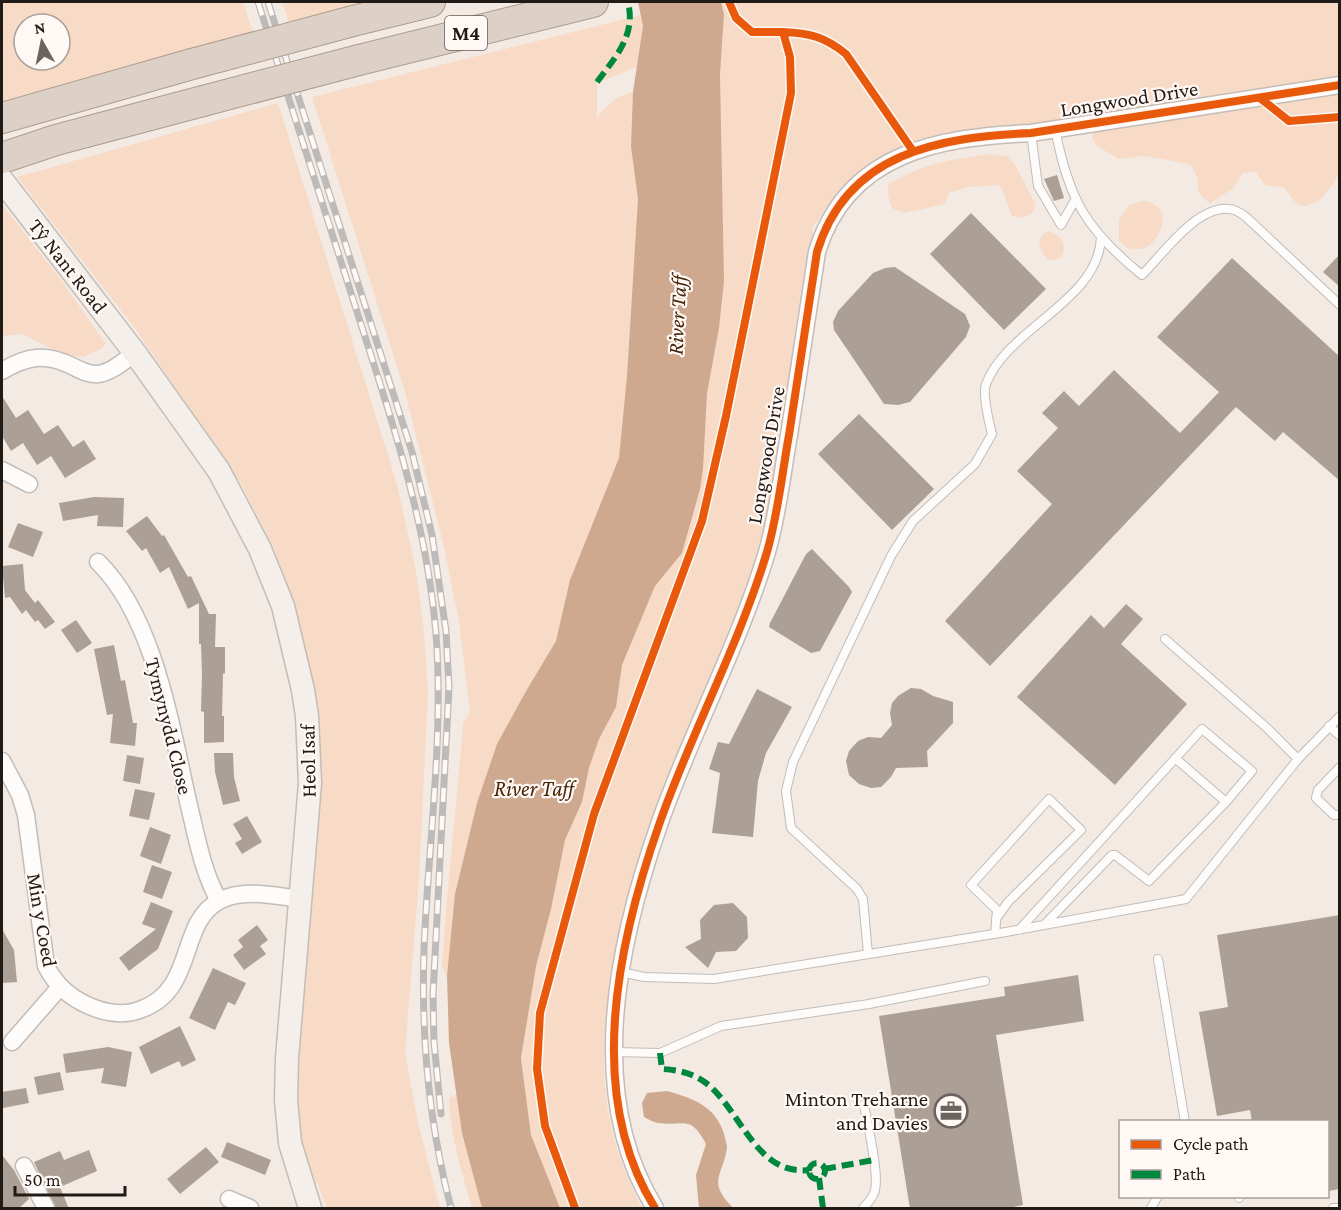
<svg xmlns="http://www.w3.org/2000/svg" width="1341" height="1210" viewBox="0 0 1341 1210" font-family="'Crimson Pro',serif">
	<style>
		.green { fill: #f7dbc6; fill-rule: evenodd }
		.water { fill: #cea98f }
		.building { fill: #aca096 }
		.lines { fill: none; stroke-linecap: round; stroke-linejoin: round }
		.service-casing { stroke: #c3bcb7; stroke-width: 10 }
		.minor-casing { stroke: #c3bcb7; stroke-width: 19 }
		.secondary-casing { stroke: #c3bcb7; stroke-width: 25 }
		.motorway-casing { stroke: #ad9c8f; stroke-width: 32 }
		.service { stroke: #fdfcfb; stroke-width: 8 }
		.minor { stroke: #fdfcfb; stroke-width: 16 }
		.secondary { stroke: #f4efeb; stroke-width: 22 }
		.motorway { stroke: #ddd0c6; stroke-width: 30 }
		.rail-casing { stroke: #bdbbba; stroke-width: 7 }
		.rail { stroke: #fff8f4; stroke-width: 4.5; stroke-dasharray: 14; stroke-linecap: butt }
		.motorway-bridge-casing { stroke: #ad9c8f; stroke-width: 32; stroke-linecap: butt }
		.motorway-bridge { stroke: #ddd0c6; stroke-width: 30 }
		.quiet { stroke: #00873e; stroke-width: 6; stroke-dasharray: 12 6; stroke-linecap: butt }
		.cycleway-casing { stroke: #fff8f4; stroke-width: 11 }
		.cycleway { stroke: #e8590c; stroke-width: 8 }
		.labels { text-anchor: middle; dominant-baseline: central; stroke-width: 4.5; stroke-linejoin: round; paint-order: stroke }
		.shield { fill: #fff8f4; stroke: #645d59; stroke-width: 1.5 }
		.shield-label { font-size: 20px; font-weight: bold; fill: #211b17 }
		.street-label { font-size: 21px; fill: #211b17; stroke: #fff8f4 }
		.poi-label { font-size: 21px; fill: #211b17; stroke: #fff8f4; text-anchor: end }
		.water-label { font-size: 22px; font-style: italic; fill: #462508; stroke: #fff8f4 }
	</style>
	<rect width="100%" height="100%" fill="#f3eae4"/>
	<!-- green -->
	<path class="green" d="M2,2H243L253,32L2,104ZM24,24H60V60H24Z
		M282,2H371L289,23Z
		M721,2H1339V78L1310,84L1298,83L1277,92H1238L1227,97L1212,100L1191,99L1177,100L1145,108L1078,116L1021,128L983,129L933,139H921L872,164L857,174L845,187L832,207H827L813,227L812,230L817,239L814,251L806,261L794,337L797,348L792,394L802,403L787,426L780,429L764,540L760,541L756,555L759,560L753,579L747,582L736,614L681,744L644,838L621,926L614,981H610C598,1065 601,1129 641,1206L647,1208H545L554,1195L531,1135L521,1058L533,983L532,971L560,821L574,820L582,802L578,792L613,679L702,463Z
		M641,15L643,26L637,67L597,83V118C609,102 618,94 639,91L645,102L630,444L455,967L447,976L442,967C447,885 457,804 463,723L470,712L459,621L444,547L405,392L312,97Z
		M1339,90V173L1335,182L1319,201L1305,206L1297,204L1284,188L1265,185L1255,171L1243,173L1234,187L1210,204C1190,186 1203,188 1194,171C1193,167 1192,166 1188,164C1186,163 1146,156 1141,156C1134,157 1126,159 1118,159C1109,150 1097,151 1092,138L1093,131Z
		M278,103L397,484L415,565L424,631L428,693L419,879L405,1053L418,1122L440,1208H327L317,1183L303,1175L296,1153L294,1022L303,1008L299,981L306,965L309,875L290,608L285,578L273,546L241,484L134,327L17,177Z
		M991,154L1007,156L1015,165L1036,205L1032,213L1023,218L1012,216C1007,206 1006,194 999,185L968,187L949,193L945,204L904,213L892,208L887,193L889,184C926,162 950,160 991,154Z
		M1142,201C1180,204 1158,247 1141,249C1137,250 1131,248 1127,248L1119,240V220L1129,205Z
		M2,204L61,280L106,344L101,349L83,357L64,355L22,334L2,336Z
		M1049,231C1061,235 1067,243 1062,256L1056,260H1048C1039,250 1034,238 1049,231Z
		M462,1092L498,1208H472C462,1172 450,1136 449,1098Z"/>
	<!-- water -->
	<path class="water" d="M638,2H721L724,14L720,74L724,281L719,328L707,393L703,469L700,489L682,553L655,586L622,665L616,707L599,739L589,768L582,802L565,840L551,909L536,966L521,1058L531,1135L560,1208H482L462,1133L449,1043L447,976L455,894L477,803L497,744L525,693L556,641L570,580L619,458L627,376L638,199L631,146L633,92L643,26Z
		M667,1091C692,1098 716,1106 724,1134C725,1139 727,1144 727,1148C722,1178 707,1181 733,1208H699L696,1175L706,1144C690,1113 683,1127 658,1123C653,1122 648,1119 644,1117L642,1103L647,1093Z"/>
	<!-- building -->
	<path class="building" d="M1057,175L1064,198L1054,201L1044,179Z
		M971,213L1046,289L1004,330L930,254Z
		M1340,254V287L1323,272Z
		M1232,258L1340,357V481L1283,432L1275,441L1236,407L990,666L945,621L1052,504L1017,471L1058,428L1042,413L1064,391L1079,406L1114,370L1180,433L1219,392L1157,337Z
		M895,267L965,314L970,326L966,337L910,402L898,405L884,404L834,330L833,322L838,311L873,273L885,268Z
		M2,396L16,418L28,410L44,434L58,425L73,447L84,440L96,459L65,478L51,456L37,465L23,443L11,451L2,436Z
		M859,414L934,489L892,530L818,454Z
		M94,497L124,498L123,527L97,526L98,515L63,521L59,503Z
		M147,516L162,536L164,535L188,577L191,576L209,614H216L215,647H225V673L223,674L222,716H224V742L204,743V712L201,711L202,674L201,644H199V603L188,609L169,567L160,573L146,548L142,551L126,531Z
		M18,523L43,532L33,557L8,547Z
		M812,549L849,587L852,592L820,651L811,653L769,627L770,623L806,554Z
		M23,564L25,590L35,603L38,600L55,622L45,629L38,620L35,622L26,610L22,614L10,597L5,598L2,566Z
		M1126,604L1143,619L1121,644L1187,704L1115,785L1017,697L1091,615L1104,628Z
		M76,620L92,643L77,653L61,630Z
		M114,645L121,681L125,680L133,723H137L135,746L110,743L113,714L107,715L94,649Z
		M911,688L921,689L933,696L953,702V723L927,751L928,767L896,768L891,777L881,787L871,788L859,784L849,775L846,761L849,751L858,741L868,737L881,738L892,725L890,713L892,703L898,696Z
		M757,689L792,707L766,753L758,781L753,837L712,833L720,773L709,769L718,742L729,744Z
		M214,753H233L234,777L240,801L223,805L215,772Z
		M127,755L144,758L140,784L123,781Z
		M135,789L155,793L149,820L129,816Z
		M247,816L262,842L242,854L235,843L242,839L233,824Z
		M150,827L171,835L161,864L140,856Z
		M152,865L172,872L162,899L143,892Z
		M151,902L173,911L158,949L129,971L119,958L156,929L142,924Z
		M733,903L747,917L748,938L736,951L716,952L708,968L685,947L701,939L700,920L714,905Z
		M1340,915V1189L1328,1191V1122H1252L1250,1110L1217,1116L1199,1012L1228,1007L1217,935Z
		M257,925L268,940L260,946L266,954L244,970L233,955L243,947L238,940Z
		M2,929L14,950L17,982L2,983Z
		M213,968L246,983L235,1005L228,1002L215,1030L189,1018Z
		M1078,975L1084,1021L996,1035L1023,1205L1004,1209H910L879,1016L1005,996L1004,987Z
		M180,1026L196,1060L182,1067L179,1061L151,1074L139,1047Z
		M108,1047L132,1052L126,1087L101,1083L104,1068L66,1073L63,1054Z
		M60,1072L64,1090L38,1095L34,1077Z
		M26,1088L29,1103L3,1108L2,1092Z
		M227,1142L271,1160L265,1175L221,1157Z
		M206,1147L219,1162L180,1194L167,1179Z
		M89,1150L97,1171L60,1187L69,1209H56L34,1162L60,1151L64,1160Z
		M2,1155L14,1170L29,1199L18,1209H2Z"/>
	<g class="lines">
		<!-- service casing -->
		<g class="service-casing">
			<path id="service" d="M1055,129C1069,199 1085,229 1142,275C1163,254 1196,206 1229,209C1235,209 1242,214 1246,217L1340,305
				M1031,133L1038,186L1061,225L1075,200
				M1165,639L1267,728L1298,759
				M1329,726L1340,736
				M1340,767L1318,790L1316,798L1334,815H1340
				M1045,924L1112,855H1115L1149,881L1226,802L1175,758
				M1019,930L1202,729L1252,771L1226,802
				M995,934L997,910L971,885L1049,799L1081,830L1008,902L996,919
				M868,954L863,899L857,889L791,828L786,791L793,762L891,556L913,521L975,464L992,434C989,422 982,395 986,384C1008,327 1099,301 1101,237
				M1158,959L1185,1122
				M621,972L644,977L714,979L1006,932L1186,899L1298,759L1340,716
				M614,1052L660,1053L721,1026L869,1004L985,981
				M1239,1196V1198
				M863,1208C867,1204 872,1199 874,1193C881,1179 867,1122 864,1105
				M1151,1208L1158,1196
				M1333,1208H1340"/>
		</g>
		<!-- minor casing -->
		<g class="minor-casing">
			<path id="minor" d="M2,371C27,356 45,353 72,366C80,370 89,375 98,374C112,372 124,361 135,353
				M2,470L29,484
				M98,562C157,620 172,735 191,814C198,844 204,874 219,901
				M2,761L20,795L26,815L46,966C57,988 74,1001 97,1009C112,1014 128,1015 142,1009C196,989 178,923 219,901C243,888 275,896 301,899
				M12,1042L60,987
				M24,1166L46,1208
				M229,1199L250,1208
				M655,1208C584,1094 618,941 660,822C692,731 739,645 767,552C778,514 782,474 789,435C798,374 808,313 817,252C847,152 941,137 1031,133L1340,85"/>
		</g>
		<!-- secondary casing -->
		<g class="secondary-casing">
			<path id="secondary" d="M2,180L135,353L219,471L260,549L283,606L303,690L307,716L310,783L287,1058L286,1100L290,1143L310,1208"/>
		</g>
		<!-- motorway casing -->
		<g class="motorway-casing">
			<path id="motorway" d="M353,21L430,2
				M359,60L593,2
				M2,118L192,64
				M2,158L56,140L203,101"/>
		</g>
		<!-- service -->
		<use href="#service" class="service"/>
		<!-- minor -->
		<use href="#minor" class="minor"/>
		<!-- secondary -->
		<use href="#secondary" class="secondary"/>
		<!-- motorway -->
		<use href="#motorway" class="motorway"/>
		<!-- rail casing -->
		<g class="rail-casing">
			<path id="rail" d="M258,2C291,106 325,211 358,315C392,420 427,524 436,634C444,739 428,845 424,950C421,1037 429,1124 451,1208
				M268,2L412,452L432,535L446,631L449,687L433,995L434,1042L441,1114"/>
		</g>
		<!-- rail -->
		<use href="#rail" class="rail"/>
		<!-- motorway-bridge casing -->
		<g class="motorway-bridge-casing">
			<path id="motorway-bridge" d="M192,64L353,21
				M203,101L359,60"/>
		</g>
		<!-- motorway-bridge -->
		<use href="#motorway-bridge" class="motorway-bridge"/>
		<!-- quiet -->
		<path class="quiet" d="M597,82C616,56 636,36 628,2
			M660,1053L662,1069C678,1070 693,1073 706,1083C741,1110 756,1176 809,1170
			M809 1171a8 8 0 1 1 16 0a8 8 0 1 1-16 0Z
			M824,1169L874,1160
			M819,1178L823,1208"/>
		<!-- cycleway casing -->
		<g class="cycleway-casing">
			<path id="cycleway" d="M783,32C810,33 825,37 846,54L913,151
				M1260,98L1289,121L1340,117
				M575,1208L545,1126L537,1069L540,1013L594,814L702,521L726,416L791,93L790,57L783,32H752L736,18L729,2
				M655,1208C584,1094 618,941 660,822C692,731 739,645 767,552C778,514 782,474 789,435C798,374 808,313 817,252C847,152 941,137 1031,133L1340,85"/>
		</g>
		<!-- cycleway -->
		<use href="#cycleway" class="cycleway"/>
	</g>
	<!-- icons -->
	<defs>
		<g id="office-ring" transform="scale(1.725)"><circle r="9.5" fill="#fff8f4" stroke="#6a635f" stroke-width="1.5"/><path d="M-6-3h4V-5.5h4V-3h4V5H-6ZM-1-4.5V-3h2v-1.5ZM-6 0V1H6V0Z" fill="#6a635f"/></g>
	</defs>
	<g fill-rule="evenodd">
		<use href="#office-ring" x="951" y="1111"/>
	</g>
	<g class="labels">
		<!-- shield labels -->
		<rect class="shield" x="445" y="16" width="42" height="34" rx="4.5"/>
		<g class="shield-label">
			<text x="466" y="33">M4</text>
		</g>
		<!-- street labels -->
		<g class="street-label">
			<text transform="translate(1129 99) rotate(-9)">Longwood Drive</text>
			<text transform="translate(68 266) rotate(52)">Tŷ Nant Road</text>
			<text transform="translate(766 455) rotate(-80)">Longwood Drive</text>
			<text transform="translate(169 726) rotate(76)">Tymynydd Close</text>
			<text transform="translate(308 761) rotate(-91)">Heol Isaf</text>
			<text transform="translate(42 920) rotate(80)">Min y Coed</text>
		</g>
		<!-- poi labels -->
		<g class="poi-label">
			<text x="928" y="1099">Minton Treharne<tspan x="928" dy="24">and Davies</tspan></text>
		</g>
		<!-- water labels -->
		<g class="water-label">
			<text transform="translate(677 315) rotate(-87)">River Taff</text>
			<text x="534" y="788">River Taff</text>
		</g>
	</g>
	<!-- border -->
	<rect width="1341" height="1210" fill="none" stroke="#211b17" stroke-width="6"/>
	<!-- legend -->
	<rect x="1119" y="1120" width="210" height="78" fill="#fff8f4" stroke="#a6a09c" stroke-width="1.5"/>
	<rect x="1131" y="1140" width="30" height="9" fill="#e8590c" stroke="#a6a09c" stroke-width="1.5"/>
	<text x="1173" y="1150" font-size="18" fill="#211b17">Cycle path</text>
	<rect x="1131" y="1170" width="30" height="9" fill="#00873e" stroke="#a6a09c" stroke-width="1.5"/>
	<text x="1173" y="1180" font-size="18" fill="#211b17">Path</text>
	<!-- north arrow -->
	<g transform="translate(42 42) rotate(351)"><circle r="28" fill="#fff8f4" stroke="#a6a09c" stroke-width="1.5"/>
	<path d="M0-4.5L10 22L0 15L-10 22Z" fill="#6a635f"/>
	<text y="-9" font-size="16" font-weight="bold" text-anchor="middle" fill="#211b17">N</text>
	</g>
	<!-- scale -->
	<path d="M15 1186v9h110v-9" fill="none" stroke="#211b17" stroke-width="3"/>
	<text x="24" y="1186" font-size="18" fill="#211b17" stroke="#fff8f4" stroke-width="4.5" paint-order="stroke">50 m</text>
</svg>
